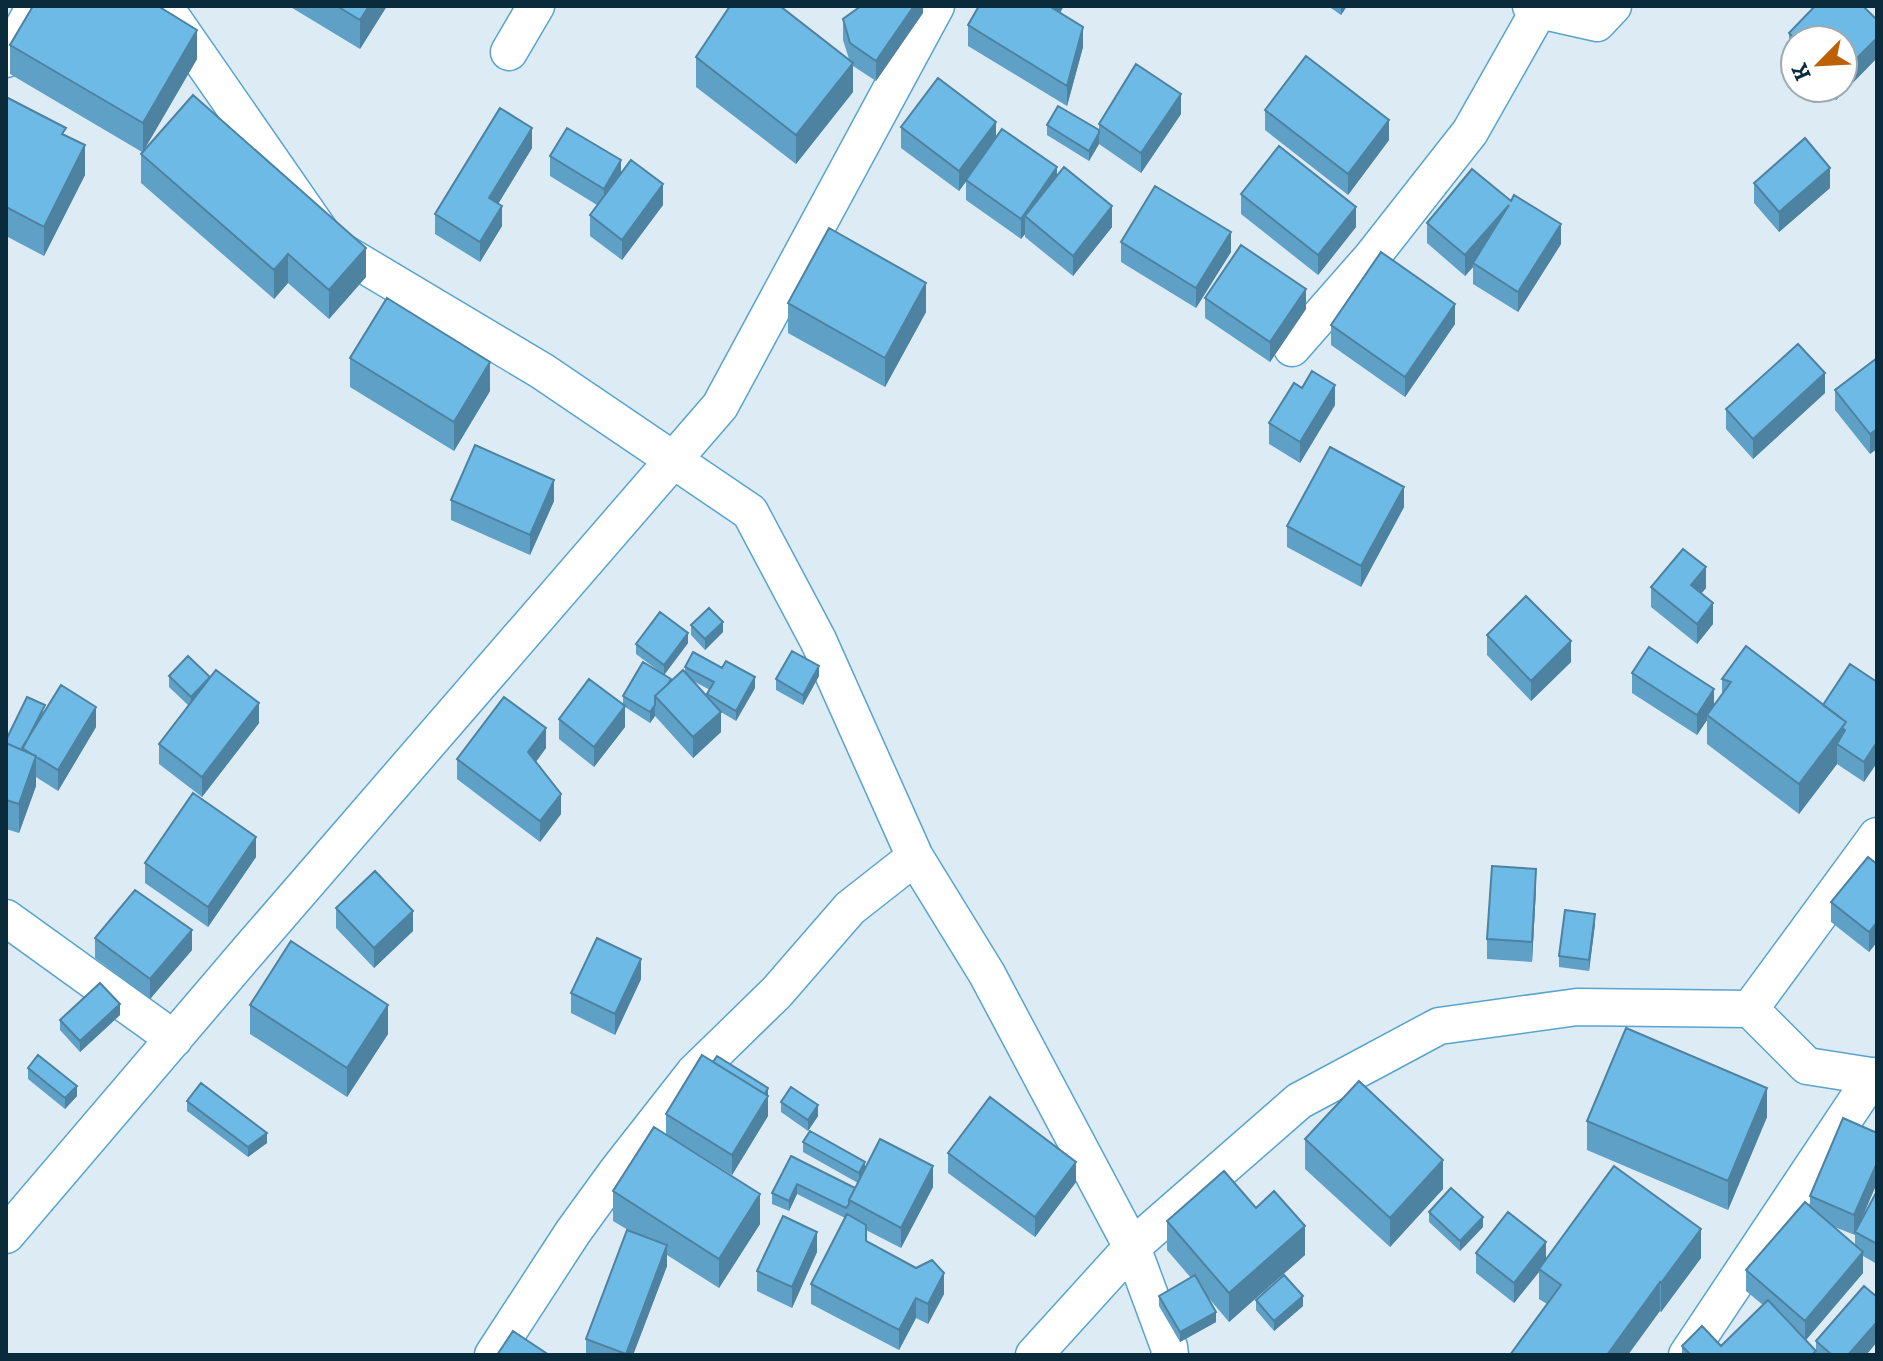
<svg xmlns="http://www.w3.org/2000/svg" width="1883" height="1361" viewBox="0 0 1883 1361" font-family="Bitter,serif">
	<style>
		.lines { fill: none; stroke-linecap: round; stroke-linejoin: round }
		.street-casing { stroke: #58a4cf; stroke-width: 39 }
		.street { stroke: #fff; stroke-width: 36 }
		.wall { fill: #5fa0c6; fill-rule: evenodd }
		.shaded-wall { fill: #4d82a1 }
		.building { fill: #6ebae6; stroke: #4d82a1; stroke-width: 2 }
	</style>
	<rect width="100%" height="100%" fill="#dcebf4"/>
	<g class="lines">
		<!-- street casing -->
		<g class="street-casing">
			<path id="street" d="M164,6L329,244L542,371L750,512L818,640L915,857L987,974L1132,1247L1169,1347L1170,1355
				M1531,6L1539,10L1597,23L1613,6
				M509,52L536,6
				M6,59L35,6
				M1292,348L1371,258L1470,132L1539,10
				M6,918L174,1039
				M1750,1009L1877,836
				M6,1235L250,949L720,406L936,6
				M493,1355L573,1232L618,1170L694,1073L777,992L850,908L915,857
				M1034,1355L1132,1247L1299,1101L1439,1026L1577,1007L1750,1009L1807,1066L1877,1077
				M1687,1355L1873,1076"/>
		</g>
		<!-- street -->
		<use href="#street" class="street"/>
	</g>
	<!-- wall -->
	<path class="wall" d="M289,6H387L360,49Z
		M923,6V13L876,81L853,66V92L796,164L696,87V57L849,59L843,40V19Z
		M979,6H1064L1060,13L1083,47L1067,106L968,46V25Z
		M1328,6H1347L1341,15Z
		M1815,6H1863L1877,20V58L1836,100L1824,88H1843V40H1795V59L1789,53V33Z
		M10,45L197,59L143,151L366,277L329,319L288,283L274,299L141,183V154L142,152L10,74Z
		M6,97L66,135L85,175L44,256L6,236Z
		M1265,110L1389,140L1348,195L1265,130Z
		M1181,114L1141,173L1099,144L1089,161L1047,135V125L1099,130V124Z
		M901,127L996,138L1057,175L1112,227L1073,276L1025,237V234L1021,239L966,200V181L959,191L901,148Z
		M532,148L498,204L502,226L480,262L435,234V214Z
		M550,156L621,172L663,205L622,260L590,236V215L597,205L550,176Z
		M1754,183L1830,188L1779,232L1754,203Z
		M1241,194L1356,227L1318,275L1241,214Z
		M1427,223L1561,244L1518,312L1473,284V267L1465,276L1427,243Z
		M1121,242L1231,252L1196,308L1121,262Z
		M1205,298L1306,309L1270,362L1205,318Z
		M788,303L926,312L885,387L788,333Z
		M1455,324L1405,397L1331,345V325Z
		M350,358L490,391L454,451L350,387Z
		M1877,358L1870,454L1835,410V390Z
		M1302,388L1335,405L1300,463L1269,444V423Z
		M1825,393L1753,459L1726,429V409Z
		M451,500L554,501L530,555L451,520Z
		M1404,507L1361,587L1287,547V526Z
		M1651,587L1706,588L1701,593L1713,624L1697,644L1651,607Z
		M691,625L723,632L705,650L691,635Z
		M1487,635L1571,662L1531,701L1487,655Z
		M688,643L664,675L636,654V644Z
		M685,667L755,688L736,721L721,712V732L693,758L655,716L650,723L625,707V727L594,767L559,739V719L623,705V696L671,681L685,672ZM693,681L710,690L707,697Z
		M1632,673L1714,705L1722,694V679L1823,705L1877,682L1864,782L1837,764L1799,814L1707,744V720L1697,735L1632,693Z
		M169,676L259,723L202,797L159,764V744L189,706L169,687Z
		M819,676L803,705L776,690V679Z
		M45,710L96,727L58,791L36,777V786L19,833L6,829V740Z
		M546,748L536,762L561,814L540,842L457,779V759Z
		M256,857L208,927L145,883V863Z
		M1877,864V942L1869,952L1831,922V902Z
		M1536,889L1532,962L1487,959V939Z
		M336,908L413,931L374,968L336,928Z
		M1595,924L1589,971L1559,967V956Z
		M95,938L192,950L150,999L95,958Z
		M641,979L615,1035L571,1013V993Z
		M250,1005L388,1034L347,1097L250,1034Z
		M120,1015L80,1052L60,1030V1020Z
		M713,1062L768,1088V1116L732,1175L685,1146L760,1224L719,1288L667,1255V1266L633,1355H586V1339L628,1230L613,1221V1191L666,1134V1114Z
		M28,1068L77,1096L65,1109L28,1079Z
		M187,1101L267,1143L248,1157L187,1111Z
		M781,1102L818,1116L808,1131L781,1112Z
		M1767,1117L1728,1210L1587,1150V1121Z
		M1877,1133V1183L1861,1219L1877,1191V1264L1863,1256V1273L1806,1340L1816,1350V1341L1877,1342L1866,1355H1682V1346H1721L1763,1305L1746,1291V1270L1810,1206V1196ZM1832,1226L1855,1235V1245Z
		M1305,1139L1443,1189L1390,1247L1305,1169Z
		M803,1142L865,1169L933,1187L901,1248L866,1230V1241L944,1294L928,1324L916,1318L899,1350L811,1304V1284L845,1218L797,1194L789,1211L772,1204V1193L791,1156L855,1188L858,1183L803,1152Z
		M948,1153L1076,1182L1035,1237L948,1173Z
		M1256,1208L1305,1255L1229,1322L1207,1296L1216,1322L1180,1342L1159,1306V1296L1191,1278L1167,1250V1221Z
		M1429,1212L1483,1227L1460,1251L1429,1222Z
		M817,1252L792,1308L757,1291V1271Z
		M1476,1253L1546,1259L1701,1258L1661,1312L1660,1311L1547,1304L1539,1299V1272L1514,1303L1476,1273Z
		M1256,1300L1303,1306L1274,1331L1256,1310Z"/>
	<!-- shaded-wall -->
	<path class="shaded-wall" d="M369,6H387L360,49V20Z
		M914,6H923V13L876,81V61Z
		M1055,6H1064L1055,20Z
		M1341,6H1347L1341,15Z
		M1083,27V47L1067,106V86Z
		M197,30V59L143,152V123Z
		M1877,38V58L1836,100V88H1843V72Z
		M853,63V92L796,164V135Z
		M1181,94V114L1141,173V153Z
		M1389,120V140L1348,195V174Z
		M996,122V142L959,191V171Z
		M532,128V148L489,219V198Z
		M1099,133V144L1089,161V151Z
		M85,145V175L44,256V227Z
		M621,160V180L604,210V189Z
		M1057,167V188L1025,216V234L1021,239V219Z
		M1830,168V188L1779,232V212Z
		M663,184V205L622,260V240Z
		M1509,205L1473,263V267L1465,276V255Z
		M502,206V226L480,262V242Z
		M1112,206V227L1073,276V256Z
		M1356,207V227L1318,275V255Z
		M1561,224V244L1518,312V292Z
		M1231,232V252L1196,308V288Z
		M366,248V277L329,319V290Z
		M288,254V283L274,299V270Z
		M926,283V312L885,387V358Z
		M1306,289V309L1270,362V342Z
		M1455,304V324L1405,397V377Z
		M490,362V391L454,451V422Z
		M1825,373V393L1753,459V439Z
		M1335,385V405L1300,463V442Z
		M1877,429V449L1870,454V434Z
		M554,480V501L530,555V535Z
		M1404,487V507L1361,587V566Z
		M1706,567V588L1691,606V585Z
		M1713,603V624L1697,644V624Z
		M723,622V632L705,650V639Z
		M688,633V643L664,675V665Z
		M1571,641V662L1531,701V681Z
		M819,666V676L803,705V695Z
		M210,677V687L191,707V697Z
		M755,677V688L736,721V711Z
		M1714,689V709L1707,715V720L1697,735V715Z
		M259,703V723L202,797V777Z
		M655,705V716L650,723V712Z
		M625,706V727L594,767V747Z
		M96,707V727L58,791V770Z
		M721,712V732L693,758V737Z
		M1846,722V750L1837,744V764L1799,814V784Z
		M546,728V748L528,772V752Z
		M1877,742V763L1864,782V762Z
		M36,756V786L19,833V804Z
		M561,794V814L540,842V821Z
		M256,837V857L208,927V907Z
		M1536,869V889L1532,962V942Z
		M413,911V931L374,968V948Z
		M1595,914V924L1589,971V960Z
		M1877,922V942L1869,952V932Z
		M192,930V950L150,999V979Z
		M641,959V979L615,1035V1014Z
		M120,1004V1015L80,1052V1041Z
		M388,1005V1034L347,1097V1068Z
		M77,1086V1096L65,1109V1098Z
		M768,1088V1116L732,1175V1155Z
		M1767,1088V1117L1728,1210V1181Z
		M818,1105V1116L808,1131V1120Z
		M267,1133V1143L248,1157V1147Z
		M1443,1160V1189L1390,1247V1218Z
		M865,1162V1173L859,1183V1173Z
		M1076,1162V1182L1035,1237V1217Z
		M1877,1163V1183L1856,1232H1855L1854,1235V1215Z
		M933,1166V1187L901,1248V1228Z
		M797,1184V1194L789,1211V1201Z
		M760,1194V1224L719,1288V1259Z
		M1483,1217V1227L1460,1251V1241Z
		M1305,1226V1255L1229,1322V1293Z
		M1701,1229V1258L1661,1312V1283Z
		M817,1232V1252L792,1308V1287Z
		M1546,1242V1262L1539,1269V1272L1514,1303V1283Z
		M667,1245V1266L633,1355H626Z
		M1863,1252V1273L1805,1341V1321Z
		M944,1273V1294L928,1324V1304Z
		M1660,1282V1311L1628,1355H1607Z
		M1303,1296V1306L1274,1331V1321Z
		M916,1298V1318L899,1350V1330Z
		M1216,1312V1322L1180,1342V1332Z
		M1877,1322V1342L1866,1355H1848Z"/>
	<!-- building -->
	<path class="building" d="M33,6H158L197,30L143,123L10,45Z
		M337,6H369L360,20Z
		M730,6H780L853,63L796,135L696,57Z
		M861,6H914L876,61L850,43L843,19Z
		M979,6H1049L1083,27L1067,86L968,25Z
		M1815,6H1863L1877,20V38L1843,72V40H1796L1789,33Z
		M1306,56L1389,120L1348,174L1265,110Z
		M1136,64L1181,94L1141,153L1099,124Z
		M938,78L996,122L959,171L901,127Z
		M193,95L366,248L329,290L288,254L274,270L141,154Z
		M6,97L66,128L62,134L85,145L44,227L6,207Z
		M1058,106L1099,130V133L1089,151L1047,125Z
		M500,108L532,128L489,198L502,206L480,242L435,214Z
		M567,128L621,160L604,189L550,156Z
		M1002,129L1057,167L1021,219L966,180Z
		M1805,138L1830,168L1779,212L1754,183Z
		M1279,146L1356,207L1318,255L1241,194Z
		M631,160L663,184L622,240L590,215Z
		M1064,167L1112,206L1073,256L1025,216Z
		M1472,169L1511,201L1514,195L1561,224L1518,292L1473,263L1509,205L1465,255L1427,223Z
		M1155,186L1231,232L1196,288L1121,242Z
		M829,228L926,283L885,358L788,303Z
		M1241,245L1306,289L1270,342L1205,298Z
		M1381,252L1455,304L1405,377L1331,325Z
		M387,298L490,362L454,422L350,358Z
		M1798,344L1825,373L1753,439L1726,409Z
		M1877,358V429L1870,434L1835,390Z
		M1312,371L1335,385L1300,442L1269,423L1294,383L1302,388Z
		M475,445L554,480L530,535L451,500Z
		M1330,447L1404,487L1361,566L1287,526Z
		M1683,549L1706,567L1691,585L1713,603L1697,624L1651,587Z
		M1526,596L1571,641L1531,681L1487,635Z
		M709,608L723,622L705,639L691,625Z
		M660,612L688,633L664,665L636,644Z
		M1746,646L1846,722L1799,784L1707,715L1731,682L1722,679Z
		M1649,647L1714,689L1697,715L1632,673Z
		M792,651L819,666L803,695L776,679Z
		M693,652L722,668L726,661L755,677L736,711L707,694L714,682L685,667Z
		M188,656L210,677L191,697L169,676Z
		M643,662L671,679L668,684L655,696V705L650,712L623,696Z
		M1850,664L1877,682V742L1864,762L1837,744L1845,730L1842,728L1846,722L1823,705Z
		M216,670L259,703L202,777L159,744Z
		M683,670L721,712L693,737L655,696Z
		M589,679L625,706L594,747L559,719Z
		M61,685L96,707L58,770L22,748Z
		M27,697L45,705L22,750L6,743V740Z
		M504,697L546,728L528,752L561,794L540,821L457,759Z
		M6,743L36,756L19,804L6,800Z
		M193,793L256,837L208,907L145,863Z
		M1868,857L1877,864V922L1869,932L1831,902Z
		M1492,866L1536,869L1532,942L1487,939Z
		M375,871L413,911L374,948L336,908Z
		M135,890L192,930L150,979L95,938Z
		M1565,910L1595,914L1589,960L1559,956Z
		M597,938L641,959L615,1014L571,993Z
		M291,941L388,1005L347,1068L250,1005Z
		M100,983L120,1004L80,1041L60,1020Z
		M1626,1028L1767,1088L1728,1181L1587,1121Z
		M38,1055L77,1086L65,1098L28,1068Z
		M702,1055L768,1096L732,1155L666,1114Z
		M717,1056L768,1088L765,1094L713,1062Z
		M1359,1081L1443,1160L1390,1218L1305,1139Z
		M201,1083L267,1133L248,1147L187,1101Z
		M791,1087L818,1105L808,1120L781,1102Z
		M990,1097L1076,1162L1035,1217L948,1153Z
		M1843,1118L1877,1133V1163L1854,1215L1810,1196Z
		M654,1127L760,1194L719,1259L613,1191Z
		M810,1131L865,1162L859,1173L803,1142Z
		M880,1139L933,1166L901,1228L849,1200Z
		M791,1156L855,1188L849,1200V1204L846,1208L797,1184L789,1201L772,1193Z
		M1614,1166L1701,1229L1661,1283L1660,1282L1607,1355H1510L1561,1285L1539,1269Z
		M1224,1171L1256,1208L1274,1191L1305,1226L1229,1293L1167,1221Z
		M1451,1188L1483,1217L1460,1241L1429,1212Z
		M1877,1191V1244L1855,1232Z
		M1805,1202L1863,1252L1805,1321L1746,1270Z
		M1508,1212L1546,1242L1514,1283L1476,1253Z
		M847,1214L866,1225V1241L916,1268L932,1260L944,1273L928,1304L916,1298L899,1330L811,1284Z
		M783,1216L817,1232L792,1287L757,1271Z
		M627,1230L667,1245L626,1354L586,1339Z
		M1195,1275L1216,1312L1180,1332L1159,1296Z
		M1284,1275L1303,1296L1274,1321L1256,1300Z
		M1864,1286L1877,1297V1322L1848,1355H1832L1816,1341Z
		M1768,1300L1816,1351L1812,1355H1691L1682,1346L1702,1326L1721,1346Z
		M513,1331L549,1355H497Z"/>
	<!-- border -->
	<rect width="1883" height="1361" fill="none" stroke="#092b3c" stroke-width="16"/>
	<!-- north arrow -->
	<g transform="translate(1819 64) rotate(246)"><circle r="38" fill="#ffffff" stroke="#9daab1" stroke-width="2"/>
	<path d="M0-6L14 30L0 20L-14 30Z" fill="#bc6105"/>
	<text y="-12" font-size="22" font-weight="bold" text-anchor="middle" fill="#092b3c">K</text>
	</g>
</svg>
